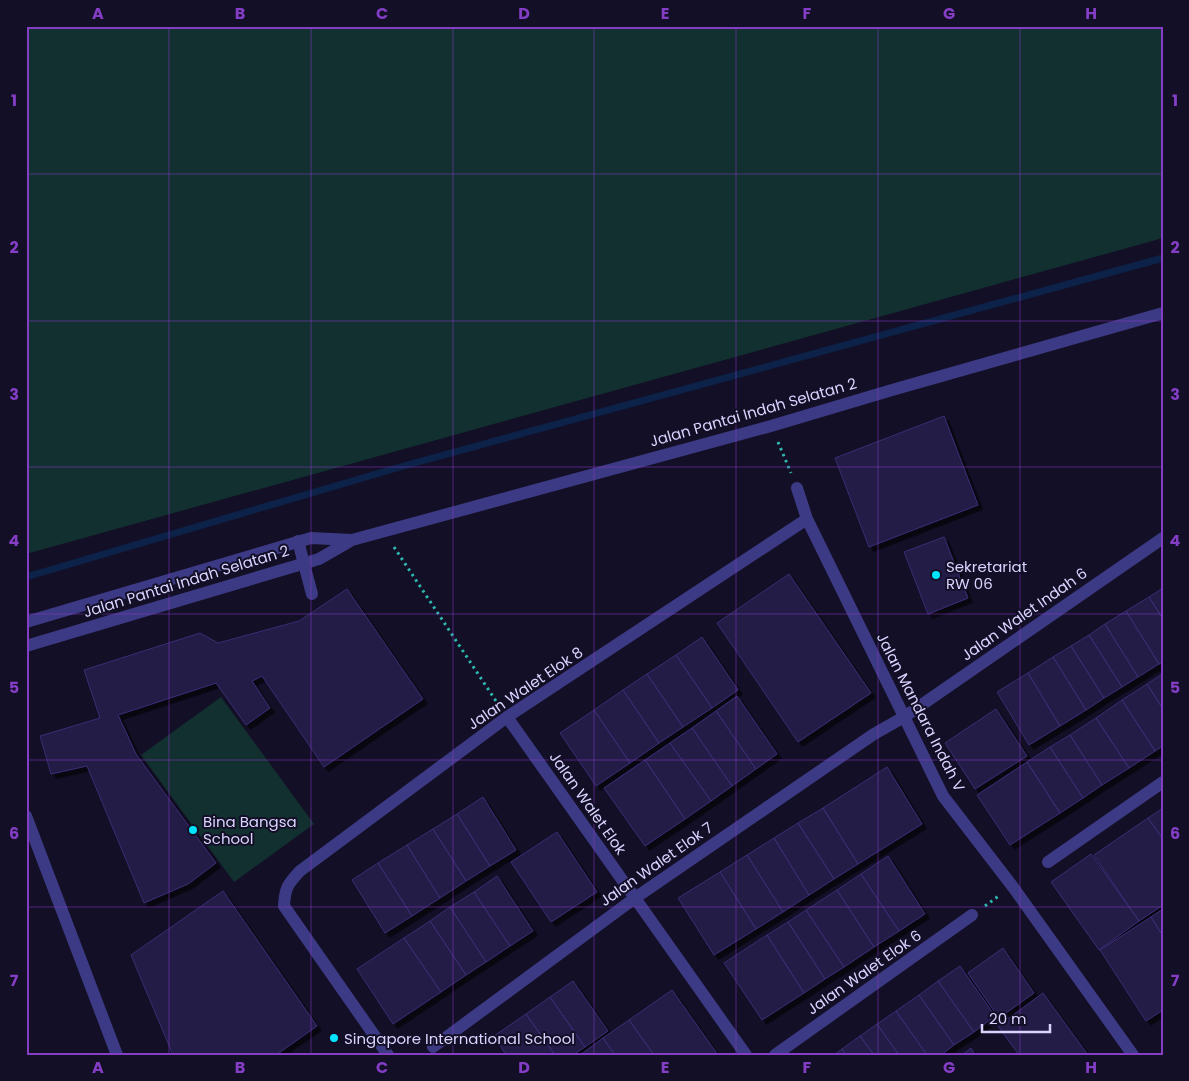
<svg xmlns="http://www.w3.org/2000/svg" width="1189" height="1081" viewBox="0 0 1189 1081" font-family="Poppins,sans-serif">
	<style>
		.green { fill: #12302f }
		.lines { fill: none; stroke-linecap: round; stroke-linejoin: round }
		.stream { stroke: #0c2248; stroke-width: 7 }
		.building { fill: #241b47; stroke: #3b2d73; filter: url(#shadow) }
		.path { stroke: #2fb8b0; stroke-width: 3; stroke-dasharray: 2.5 4; stroke-linecap: butt }
		.service { stroke: #3d3a85; stroke-width: 12 }
		.minor { stroke: #3d3a85; stroke-width: 12 }
		.grid { fill: none; stroke: #843dc5; stroke-width: 1; stroke-opacity: 0.55 }
		.poi-dot { fill: #00e5ff; stroke: #130f26; stroke-width: 2 }
		.labels { text-anchor: middle; dominant-baseline: central; stroke-width: 4; stroke-linejoin: round; paint-order: stroke }
		.street-label { font-size: 15px; fill: #d9d4ff; stroke: #130f26 }
		.poi-label { font-size: 15px; fill: #d9d4ff; stroke: #130f26; text-anchor: start }
		.neatline { fill: none; stroke: #843dc5; stroke-width: 2 }
		.grid-label { font-size: 16px; text-anchor: middle; font-weight: bold; fill: #843dc5 }
	</style>
	<defs>
		<filter id="shadow"><feDropShadow dx="4.5" dy="4.5" stdDeviation="0" flood-color="#0009"/></filter>
	</defs>
	<rect width="100%" height="100%" fill="#130f26"/>
	<!-- green -->
	<path class="green" d="M26,26H1163V238L26,554Z
		M221,697L314,824L234,882L141,755Z"/>
	<g class="lines">
		<!-- stream -->
		<path class="stream" d="M26,577L400,467L1163,258"/>
	</g>
	<!-- building -->
	<path class="building" d="M944,416L978,505L869,547L835,458Z
		M944,537L968,598L928,614L904,552Z
		M789,574L871,693L798,742L717,623Z
		M1163,588V619L1149,597Z
		M347,589L423,699L324,767L262,676L252,681L270,708L246,725L216,683L118,715L136,754L216,863L188,884L144,903L87,766L51,774L40,736L100,718L84,670L200,633L218,643L299,621Z
		M1149,597L1163,619V662L1159,664L1126,611Z
		M1126,611L1159,664L1138,677L1105,624Z
		M1105,624L1138,677L1122,687L1089,635Z
		M1089,635L1122,687L1104,698L1071,646Z
		M702,637L738,690L712,708L676,655Z
		M1071,646L1104,698L1086,710L1053,657Z
		M676,655L712,708L683,727L647,674Z
		M1053,657L1086,710L1060,726L1028,673Z
		M1028,673L1060,726L1029,745L997,692Z
		M647,674L683,727L659,743L623,690Z
		M1162,674L1163,675V709L1147,684Z
		M1147,684L1163,709V746L1155,751L1122,700Z
		M623,690L659,743L630,763L594,710Z
		M737,696L777,754L756,769L716,711Z
		M1122,700L1155,751L1129,768L1096,718Z
		M996,709L1027,756L975,789L945,743Z
		M594,710L630,763L596,786L560,733Z
		M716,711L756,769L732,786L692,728Z
		M1096,718L1129,768L1102,785L1070,735Z
		M692,728L732,786L711,801L670,743Z
		M1070,735L1102,785L1083,798L1050,747Z
		M670,743L711,801L685,819L645,760Z
		M1050,747L1083,798L1060,813L1027,762Z
		M645,760L685,819L645,846L604,788Z
		M1027,762L1060,813L1010,845L977,795Z
		M887,767L922,824L858,864L823,808Z
		M483,797L516,850L490,866L457,814Z
		M823,808L858,864L834,879L798,823Z
		M1163,808V839L1148,818Z
		M457,814L490,866L466,881L433,829Z
		M1148,818L1163,839V905L1139,921L1094,855Z
		M798,823L834,879L809,895L774,838Z
		M433,829L466,881L440,898L407,845Z
		M557,832L597,892L551,922L511,862Z
		M774,838L809,895L783,912L747,855Z
		M407,845L440,898L412,916L378,863Z
		M1091,854L1139,921L1099,950L1051,882Z
		M747,855L783,912L756,929L720,872Z
		M888,856L925,914L899,931L861,874Z
		M378,863L412,916L385,933L352,880Z
		M720,872L756,929L714,955L678,898Z
		M861,874L899,931L874,947L837,890Z
		M497,876L533,931L510,946L474,892Z
		M837,890L874,947L844,967L806,910Z
		M223,891L317,1026L276,1055H173L131,955Z
		M474,892L510,946L486,962L450,907Z
		M450,907L486,962L466,975L430,921Z
		M1163,909V936L1151,917Z
		M806,910L844,967L825,979L788,922Z
		M1151,917L1163,936V1010L1146,1021L1100,950Z
		M430,921L466,975L441,992L404,938Z
		M788,922L825,979L804,993L767,935Z
		M767,935L804,993L762,1020L724,963Z
		M404,938L441,992L393,1024L357,969Z
		M1003,948L1034,993L999,1018L968,973Z
		M960,966L995,1016L974,1032L938,981Z
		M573,981L608,1031L585,1047L550,997Z
		M938,981L974,1032L954,1045L919,995Z
		M672,990L718,1055H654L629,1020Z
		M1043,993L1088,1055H1019L998,1026Z
		M919,995L954,1045L941,1055H927L896,1011Z
		M550,997L585,1047L573,1055H555L526,1014Z
		M896,1011L927,1055H899L877,1024Z
		M526,1014L555,1055H506L494,1036Z
		M629,1020L654,1055H615L603,1038Z
		M877,1024L899,1055H874L860,1036Z
		M860,1036L874,1055H846L842,1049Z
		M603,1038L615,1055H580Z
		M971,1048L975,1055H962Z
		M842,1049L846,1055H834Z"/>
	<g class="lines">
		<!-- path -->
		<path class="path" d="M778,442L791,473
			M394,547L498,704
			M985,906L1000,895"/>
		<!-- service -->
		<path class="service" d="M298,541L312,594"/>
		<!-- minor -->
		<path class="minor" d="M797,488L807,519L943,796L1013,887L1133,1055
			M26,622L311,538L352,540
			M26,646L319,559L352,540L771,426L892,390L1163,313
			M507,717L746,1055
			M26,816L117,1055
			M1048,862L1163,782
			M433,1047L635,898L874,734L904,717L1163,538
			M388,1055L284,906C285,887 288,884 300,871L507,717L807,519
			M775,1055L972,915"/>
	</g>
	<!-- grid -->
	<path class="grid" d="M169,26V1055M311,26V1055M453,26V1055M594,26V1055M736,26V1055M878,26V1055M1020,26V1055M26,174H1163M26,321H1163M26,467H1163M26,614H1163M26,760H1163M26,907H1163"/>
	<!-- markers -->
	<g class="poi-dot">
		<circle cx="936" cy="575" r="5"/>
		<circle cx="193" cy="830" r="5"/>
		<circle cx="334" cy="1038" r="5"/>
	</g>
	<g class="labels">
		<!-- street labels -->
		<g class="street-label">
			<text transform="translate(753 412) rotate(-16)">Jalan Pantai Indah Selatan 2</text>
			<text transform="translate(186 581) rotate(-17)">Jalan Pantai Indah Selatan 2</text>
			<text transform="translate(1024 614) rotate(-35)">Jalan Walet Indah 6</text>
			<text transform="translate(525 688) rotate(-34)">Jalan Walet Elok 8</text>
			<text transform="translate(921 712) rotate(63)">Jalan Mandara Indah V</text>
			<text transform="translate(588 803) rotate(55)">Jalan Walet Elok</text>
			<text transform="translate(656 864) rotate(-35)">Jalan Walet Elok 7</text>
			<text transform="translate(864 972) rotate(-35)">Jalan Walet Elok 6</text>
		</g>
		<!-- poi labels -->
		<g class="poi-label">
			<text x="946" y="566">Sekretariat<tspan x="946" dy="17">RW 06</tspan></text>
			<text x="203" y="821">Bina Bangsa<tspan x="203" dy="17">School</tspan></text>
			<text x="344" y="1038">Singapore International School</text>
		</g>
	</g>
	<!-- border -->
	<rect width="1189" height="1081" fill="none" stroke="#130f26" stroke-width="55"/>
	<!-- scale -->
	<path d="M982 1024v8h68v-8" fill="none" stroke="#d9d4ff" stroke-width="2.5"/>
	<text x="989" y="1024" font-size="15" fill="#d9d4ff" stroke="#130f26" stroke-width="4" paint-order="stroke">20 m</text>
	<rect x="28" y="28" width="1134" height="1026" class="neatline"/>
	<g class="grid-label">
		<text x="98" y="19">A</text>
		<text x="240" y="19">B</text>
		<text x="382" y="19">C</text>
		<text x="524" y="19">D</text>
		<text x="665" y="19">E</text>
		<text x="807" y="19">F</text>
		<text x="949" y="19">G</text>
		<text x="1091" y="19">H</text>
		<text x="14" y="106">1</text>
		<text x="1175" y="106">1</text>
		<text x="14" y="253">2</text>
		<text x="1175" y="253">2</text>
		<text x="14" y="400">3</text>
		<text x="1175" y="400">3</text>
		<text x="14" y="546">4</text>
		<text x="1175" y="546">4</text>
		<text x="14" y="693">5</text>
		<text x="1175" y="693">5</text>
		<text x="14" y="839">6</text>
		<text x="1175" y="839">6</text>
		<text x="14" y="986">7</text>
		<text x="1175" y="986">7</text>
		<text x="98" y="1073">A</text>
		<text x="240" y="1073">B</text>
		<text x="382" y="1073">C</text>
		<text x="524" y="1073">D</text>
		<text x="665" y="1073">E</text>
		<text x="807" y="1073">F</text>
		<text x="949" y="1073">G</text>
		<text x="1091" y="1073">H</text>
	</g>
</svg>
